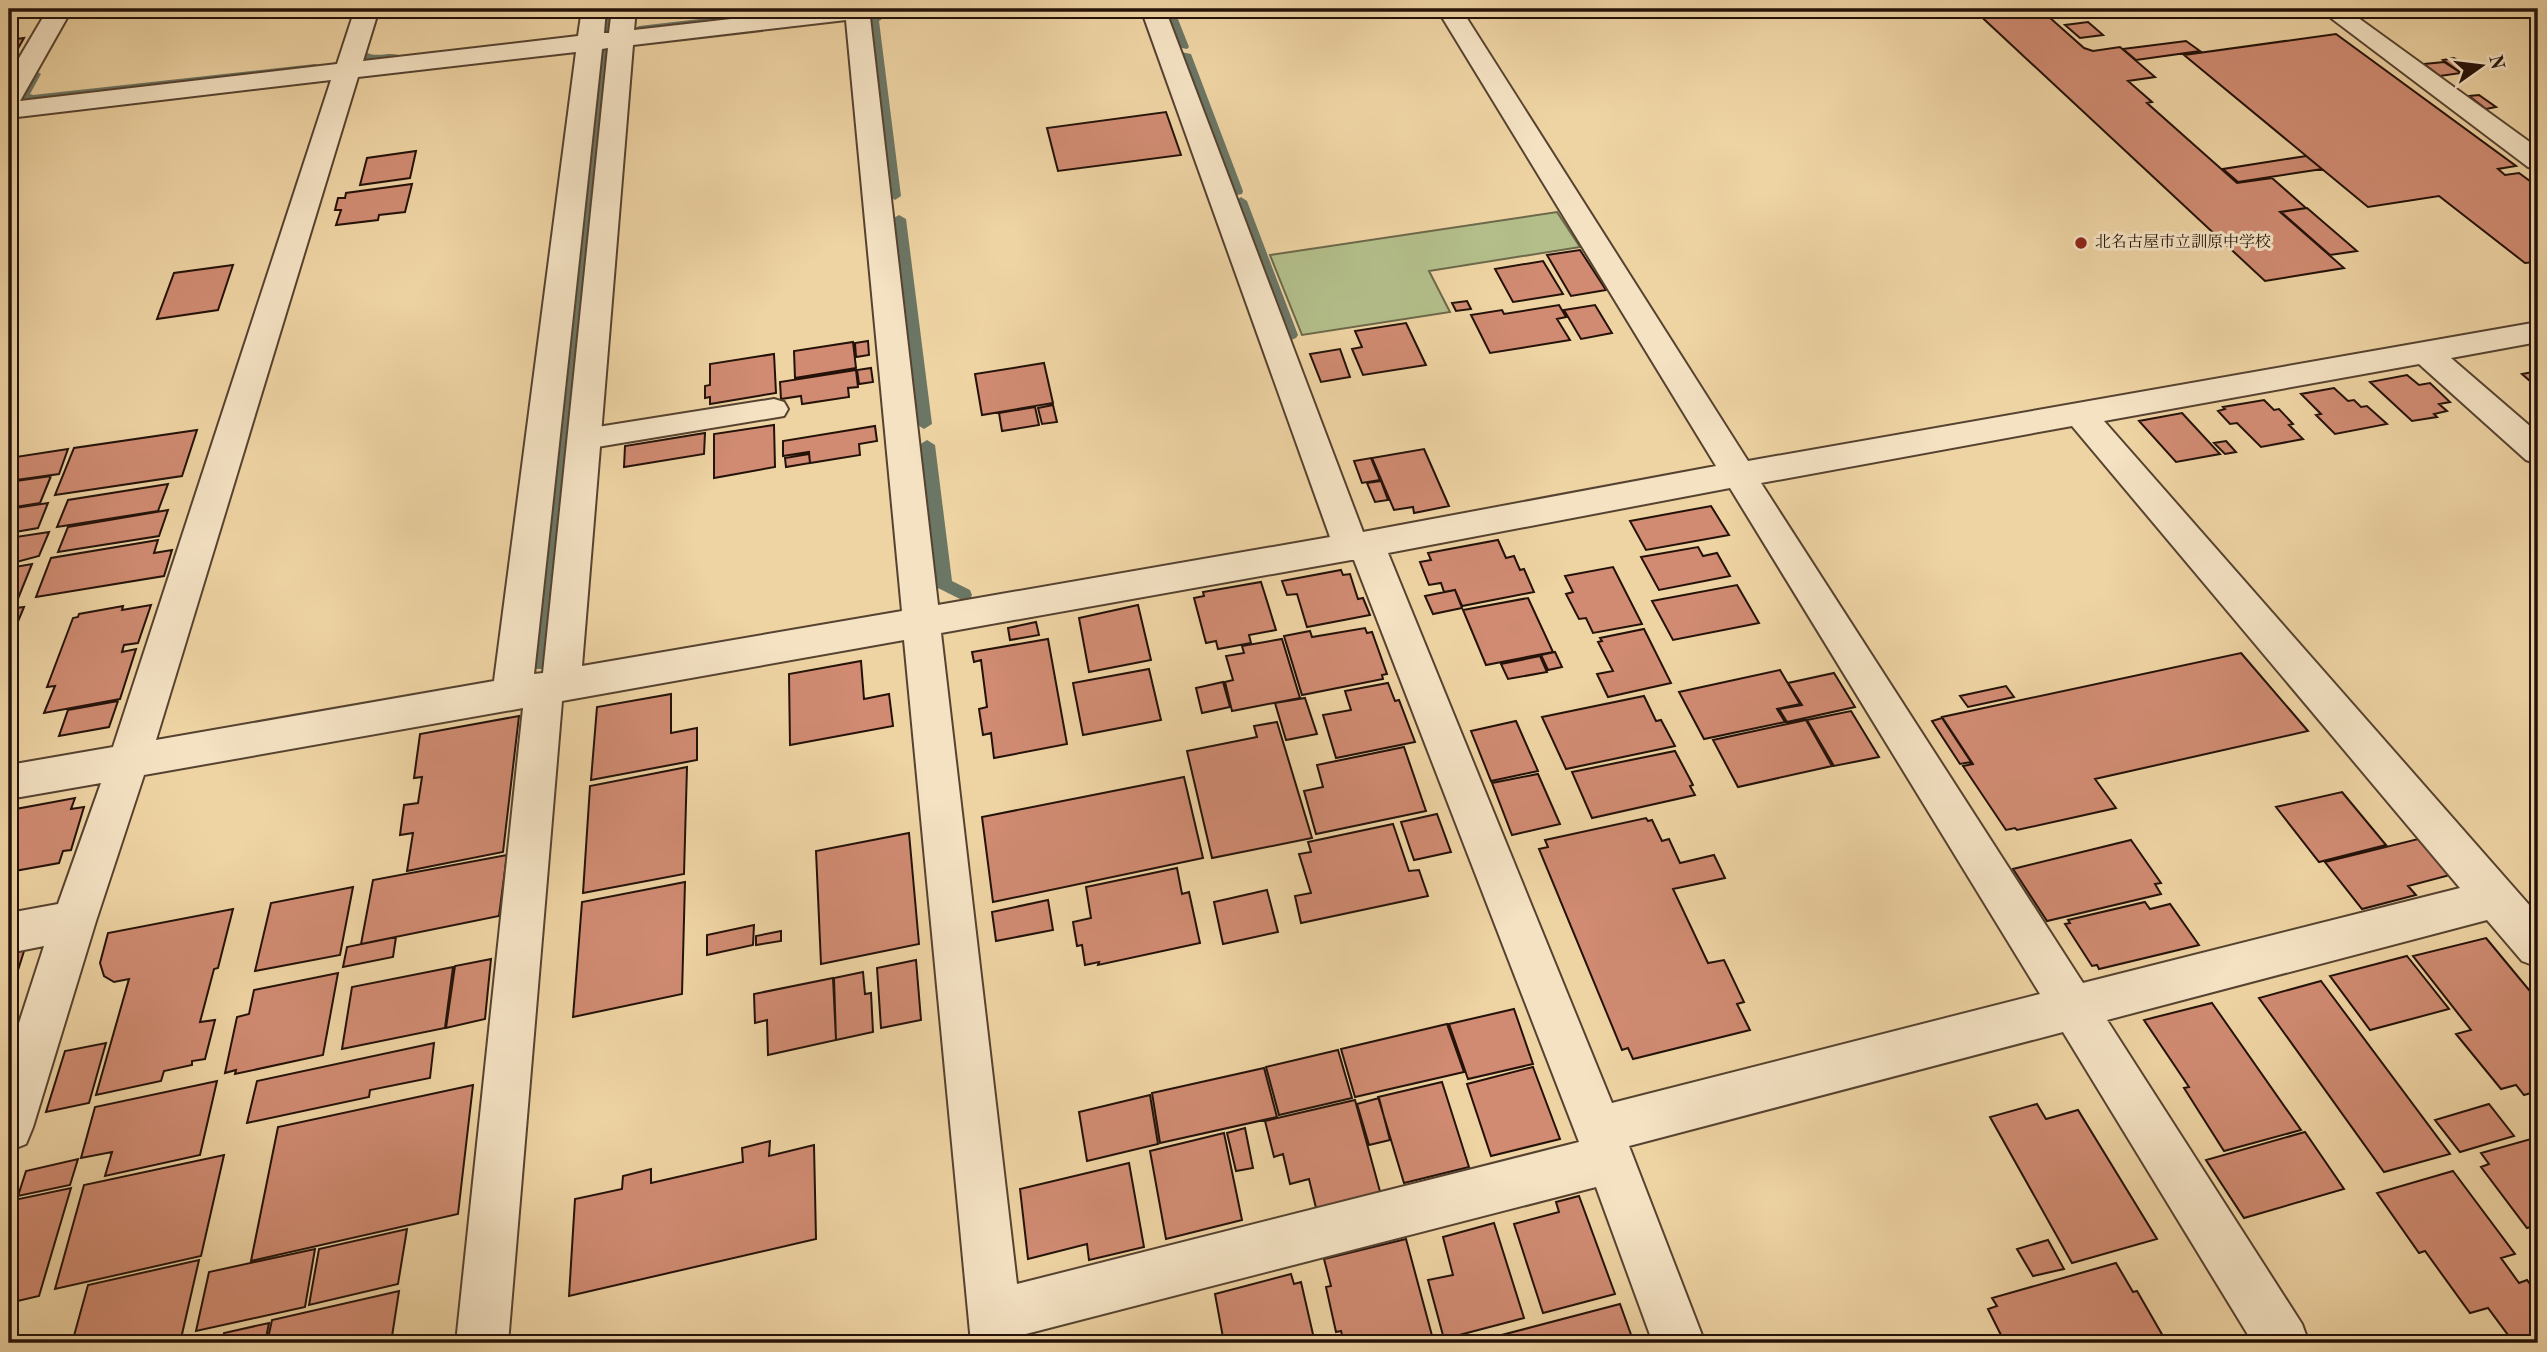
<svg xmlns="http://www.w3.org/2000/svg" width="2547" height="1352" viewBox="0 0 2547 1352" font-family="'Old Standard TT','Noto Serif JP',serif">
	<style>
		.green { fill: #b3be8a; stroke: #6c684a; stroke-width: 2 }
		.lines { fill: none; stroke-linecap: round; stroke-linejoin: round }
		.stream { fill: #6b7665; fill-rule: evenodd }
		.building { fill: #d08b72; stroke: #241209; stroke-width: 2 }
		.lane-casing { stroke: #564230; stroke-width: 4 }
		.street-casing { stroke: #564230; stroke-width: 4 }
		.lane { fill: #f4e2c3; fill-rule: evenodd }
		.street { fill: #f4e2c3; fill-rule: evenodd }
		.poi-dot { fill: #8f2418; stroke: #f4e2c3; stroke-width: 2.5 }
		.labels { text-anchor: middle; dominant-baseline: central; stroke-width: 6; stroke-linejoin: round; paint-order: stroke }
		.far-poi-label { font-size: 16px; fill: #241209; stroke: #f4e2c3; text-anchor: start }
	</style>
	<rect width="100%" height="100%" fill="#eed3a3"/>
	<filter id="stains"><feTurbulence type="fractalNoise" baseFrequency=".00286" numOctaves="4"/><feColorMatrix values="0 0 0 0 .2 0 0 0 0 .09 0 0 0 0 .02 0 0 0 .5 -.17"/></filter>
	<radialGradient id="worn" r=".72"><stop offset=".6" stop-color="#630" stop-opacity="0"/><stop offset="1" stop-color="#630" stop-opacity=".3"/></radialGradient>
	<!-- green -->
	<path class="green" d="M1557,212L1580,247L1429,271L1450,312L1302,335L1270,255Z"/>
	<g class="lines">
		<!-- stream -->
		<path class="stream" d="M369,9H381L367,53C379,58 393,50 402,57L400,59L373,63L355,55Z
			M603,9H615L612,33L606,36L600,33Z
			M785,9H818L812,12L639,32L633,29L639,26Z
			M1163,9H1174L1189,47L1187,49L1177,47Z
			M883,11L889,14L879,21L901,196L895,200L889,196L867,20Z
			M605,46L611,49L549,664L546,669H534L531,664L599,49Z
			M1181,52L1191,54L1243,191L1242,194L1237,195L1231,191L1179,54Z
			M315,64L319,65V69L31,103L17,95L31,72L35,70L41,74L30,94L33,95Z
			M1241,197L1247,201L1298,335L1296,338L1291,340L1284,335L1235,201Z
			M899,215L906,219L932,424L924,429L916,424L892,219Z
			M927,440L935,445L952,581L970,590L972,595L970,600L964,601L938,588L936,584L919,445Z"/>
	</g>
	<!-- building -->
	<path class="building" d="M1973,9H2071L2076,13L2049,17L2084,48L2093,51L2120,47L2155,77L2128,81L2152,102L2147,103L2237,183L2272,178L2306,208L2280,212L2344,268L2265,281Z
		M2088,22L2103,35L2080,38L2065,25Z
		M2336,34L2516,166L2498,169L2505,175L2519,173L2538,187V264L2535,262L2525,263L2439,196L2368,207L2184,55Z
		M24,38L9,64V40Z
		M2186,41L2200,51L2136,60L2123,49Z
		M2454,58L2473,71L2461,73L2443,60Z
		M2444,62L2461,73L2440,76L2424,64Z
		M2479,95L2496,107L2486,109L2469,96Z
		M1166,112L1181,155L1058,171L1047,128Z
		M416,151L410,178L360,185L367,158Z
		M2306,156L2322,169L2238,182L2223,169Z
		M412,184L405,212L379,215L378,220L336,225L341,210H335L338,198H345L346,193Z
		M2307,208L2357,251L2330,255L2281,212Z
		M1580,250L1606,290L1571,296L1547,255Z
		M1543,261L1563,294L1513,302L1495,269Z
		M233,265L218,310L157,319L174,273Z
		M1467,301L1471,309L1456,311L1452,303Z
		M1559,305L1566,317L1557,319L1570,340L1490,353L1471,315L1502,310L1504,314Z
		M1595,305L1612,333L1581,339L1564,310Z
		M1406,323L1426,365L1363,375L1352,349L1362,347L1355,331Z
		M868,341L869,355L856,357L855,343Z
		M853,342L856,368L795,378L794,351Z
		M1340,349L1350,377L1321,382L1310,354Z
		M774,354L776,393L710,404V397L705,398V386L710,385V364Z
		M1044,363L1053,403L982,415L975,374Z
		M871,368L873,382L859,384L857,370Z
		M856,370L858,387L848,388L849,397L802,404L801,396L781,399L780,382Z
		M2538,371V388L2522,374Z
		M2407,375L2419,385L2430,383L2450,402L2439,404L2447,411L2434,414L2437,417L2412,421L2370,382Z
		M2334,388L2348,401L2354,400L2361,407L2367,406L2387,424L2335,434L2316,415L2321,414L2301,394Z
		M2264,400L2274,410L2279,409L2293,424L2289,425L2303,439L2261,447L2237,423L2230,424L2218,411L2225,409L2223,407Z
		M1053,405L1057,422L1042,424L1038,408Z
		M1035,407L1039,425L1002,431L999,413Z
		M2182,413L2220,454L2176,462L2139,421Z
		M774,425L775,467L714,478V434Z
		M875,426L877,441L859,444L860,455L810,463L809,452L783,456V441Z
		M197,430L182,476L55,495L74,448Z
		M705,433L704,454L624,467L625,446Z
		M2226,441L2236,452L2225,454L2214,443Z
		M68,449L59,474L9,481V458Z
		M1424,449L1449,506L1414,513L1413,507L1394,510L1372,458Z
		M809,454L810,463L786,467L785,458Z
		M1371,458L1380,480L1362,483L1354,461Z
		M51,476L40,503L9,508V482Z
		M1381,481L1388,500L1375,502L1367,483Z
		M168,484L158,511L57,527L68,500Z
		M48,503L38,528L9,533V509Z
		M1711,506L1729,535L1646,550L1630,521Z
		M168,510L159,536L58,552L68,527Z
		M49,532L39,556L9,564V538Z
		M158,540L154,553L172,550L164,576L36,597L51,558Z
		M1498,540L1506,558L1514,556L1520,570L1524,569L1534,592L1462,606L1455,590L1444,592L1441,583L1429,585L1420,562L1431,560L1428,553Z
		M1698,547L1703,556L1717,553L1730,576L1659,590L1641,557Z
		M32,564L15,606L9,607V568Z
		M1613,567L1642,624L1593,633L1586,618L1579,619L1566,594L1573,592L1565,576Z
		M1341,570L1343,575L1350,574L1358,599L1363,598L1370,615L1307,627L1297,594L1287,595L1282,581Z
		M1261,582L1276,630L1249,635L1251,643L1218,649L1216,641L1206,643L1194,598L1204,596L1203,592Z
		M1737,585L1759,623L1673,640L1652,601Z
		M1455,590L1462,608L1433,614L1425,596Z
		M1528,598L1553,652L1486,665L1463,610Z
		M151,605L138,643L124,645L122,652L136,649L120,699L44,713L55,686L47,687L73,618L78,617L79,614L123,606L122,610Z
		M1138,605L1151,660L1089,672L1079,618Z
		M24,607L17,624L9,626V609Z
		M1036,622L1039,635L1010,640L1008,628Z
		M1365,628L1367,633L1372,632L1387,674L1382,675L1383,679L1302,695L1284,636L1310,631L1312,637Z
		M1644,629L1671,683L1608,697L1597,674L1613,671L1598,642L1602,641L1600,638Z
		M1048,639L1067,744L994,758L991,733L983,735L979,709L987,707L981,660L974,662L972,652Z
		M1282,639L1300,698L1232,711L1225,682L1233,680L1226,656L1244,653L1242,646Z
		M1555,652L1562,667L1548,670L1541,655Z
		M2241,653L2308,731L2095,779L2116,808L2017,830L2015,828L2006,830L1963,766L1973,764L1942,717Z
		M1540,656L1547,672L1508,679L1501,664Z
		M861,661L864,699L889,694L893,726L790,745L789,674Z
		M1149,669L1161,720L1083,735L1073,683Z
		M1780,670L1800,704L1777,709L1785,722L1704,739L1679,692Z
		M1834,673L1855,707L1787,722L1779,709L1802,705L1788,683Z
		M1223,682L1230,707L1202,713L1196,688Z
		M1388,683L1395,701L1399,700L1415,742L1336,758L1323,715L1351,710L1345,691Z
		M2006,686L2014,697L1968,707L1960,696Z
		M671,694V733L697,728V760L591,780L597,707Z
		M1644,696L1656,721L1661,720L1675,746L1566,769L1542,717Z
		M1305,698L1317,734L1286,740L1275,703Z
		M118,701L109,727L59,736L68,710Z
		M1851,711L1879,757L1834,766L1807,720Z
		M519,716L503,852L407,871L413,833L400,835L404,805L418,803L422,777L414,778L420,734Z
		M1942,718L1971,762L1960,764L1932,721Z
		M1806,720L1832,766L1738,787L1713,740Z
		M1516,721L1538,771L1491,781L1471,731Z
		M1277,722L1312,838L1212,858L1187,751L1257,737L1254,726Z
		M1404,747L1426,811L1316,834L1304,791L1323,787L1317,765Z
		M1675,751L1693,785L1690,786L1695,795L1592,818L1572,772Z
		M687,767L684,874L583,893L590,786Z
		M1538,774L1560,824L1512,835L1492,783Z
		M1184,777L1203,858L993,902L982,817Z
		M2342,792L2386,845L2319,862L2276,807Z
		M75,798L71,809L84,807L71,850L63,851L59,863L9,872V830L16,809Z
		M1437,814L1451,852L1414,860L1401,822Z
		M1646,818L1648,821L1652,820L1662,841L1669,839L1680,863L1714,855L1725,878L1673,889L1708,963L1724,960L1744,1002L1737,1004L1750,1030L1633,1059L1628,1048L1622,1050L1539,849L1548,847L1545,840Z
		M1393,824L1409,871L1419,870L1428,896L1301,923L1295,896L1311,893L1299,854L1311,852L1308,842Z
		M909,833L919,944L821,964L816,851Z
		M2418,839L2450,875L2408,886L2416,895L2362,909L2325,862Z
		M2131,840L2161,883L2155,884L2161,894L2047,921L2013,869Z
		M507,855L499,916L361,944L373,880Z
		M1177,868L1182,894L1189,892L1200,943L1098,965L1099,962L1085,965L1082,945L1077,946L1073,922L1091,918L1086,887Z
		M685,882L682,994L573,1017L582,902Z
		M353,887L340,955L255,971L271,903Z
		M1267,890L1278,932L1223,944L1214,902Z
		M1048,900L1053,930L996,941L992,912Z
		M2145,902L2150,909L2170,904L2199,945L2099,969L2097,965L2092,966L2065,924L2070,923L2068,920Z
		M233,909L218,968L214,969L200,1022L215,1020L205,1059L192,1061V1065L164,1071L161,1081L96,1095L129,979L114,982L104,976L100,963L108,933Z
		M754,925L753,945L707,955V935Z
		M781,931V941L756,945V936Z
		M396,937L393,957L343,967L347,947Z
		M2486,938L2529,990L2536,988L2538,992V1091L2524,1095L2516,1085L2501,1089L2456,1034L2471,1030L2413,956Z
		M25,948L13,986L9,987V952Z
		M2407,956L2449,1009L2370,1030L2330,976Z
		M491,959L485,1019L446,1028L455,966Z
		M916,960L921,1020L881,1028L877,968Z
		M453,967L445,1028L342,1049L352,987Z
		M863,972L865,994L871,993L873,1032L836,1040L834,978Z
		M338,973L323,1055L235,1074L236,1070L225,1073L237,1017L249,1014L254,990Z
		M833,978L836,1040L768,1055L767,1020L755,1023L754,994Z
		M2321,981L2450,1154L2384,1172L2259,998Z
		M2212,1003L2301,1130L2224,1151L2184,1088L2189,1087L2144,1020Z
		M1514,1009L1533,1064L1468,1079L1449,1024Z
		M1447,1024L1464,1072L1355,1097L1341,1049Z
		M106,1043L89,1103L46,1112L65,1051Z
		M434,1043L430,1078L370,1090L369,1097L247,1123L257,1081Z
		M1338,1050L1352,1098L1279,1115L1266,1067Z
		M1533,1067L1560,1139L1491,1156L1467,1084Z
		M1264,1068L1277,1117L1160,1143L1152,1093Z
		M217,1081L200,1155L105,1176L112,1152L81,1158L95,1107Z
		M1442,1082L1469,1167L1404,1183L1378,1097Z
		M473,1085L458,1214L251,1261L278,1127Z
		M1150,1095L1158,1144L1087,1161L1079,1112Z
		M1379,1098L1390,1140L1369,1145L1357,1104Z
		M1355,1100L1381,1195L1317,1212L1309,1179L1290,1184L1283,1154L1274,1157L1265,1121Z
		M2037,1104L2046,1119L2078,1110L2157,1239L2072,1263L1990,1117Z
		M2489,1104L2514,1136L2460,1152L2435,1120Z
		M1245,1128L1253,1168L1236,1171L1227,1133Z
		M2305,1132L2344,1189L2244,1218L2206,1160Z
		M1224,1133L1242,1220L1166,1239L1150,1151Z
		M2538,1137V1227L2537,1225L2527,1228L2481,1167L2489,1164L2481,1153Z
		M770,1141L769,1156L814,1145L816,1239L569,1296L575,1199L622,1189L623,1176L651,1169V1183L743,1162L742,1148Z
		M224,1155L201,1256L55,1289L84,1185Z
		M78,1159L70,1185L18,1196L26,1171Z
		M1129,1163L1144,1247L1089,1260L1087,1244L1028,1259L1020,1189Z
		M2453,1171L2515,1254L2501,1258L2519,1283L2527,1280L2538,1295V1336L2514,1343L2488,1308L2470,1313L2425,1251L2419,1253L2377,1193Z
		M71,1188L39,1296L9,1303V1216L14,1200Z
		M1579,1196L1615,1294L1543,1313L1514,1224L1559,1212L1556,1202Z
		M1494,1223L1524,1318L1444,1339L1428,1280L1453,1275L1443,1237Z
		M407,1229L398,1284L309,1305L319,1249Z
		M1406,1239L1434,1343H1344L1341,1331L1336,1332L1326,1287L1331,1286L1324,1259Z
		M2048,1240L2064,1269L2033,1276L2017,1249Z
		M315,1249L305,1307L196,1331L209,1272Z
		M199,1260L180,1343H72L88,1285Z
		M2116,1263L2133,1292L2137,1291L2167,1343H2005L1988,1309L1997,1306L1992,1298Z
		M1291,1274L1294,1284L1301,1282L1315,1343H1224L1215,1294Z
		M399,1291L391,1343H267L272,1320Z
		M1620,1304L1634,1343H1471Z
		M269,1323L265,1343H222L224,1333Z"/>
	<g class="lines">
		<!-- lane casing -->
		<g class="lane-casing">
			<path id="lane" d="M774,399L784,402L788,409L784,416L585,449L575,446L571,439L575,432L585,429Z"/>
		</g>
		<!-- street casing -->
		<g class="street-casing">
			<path id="street" d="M48,9H72L20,101L337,64L355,9H379L363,61L578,36L582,9H606L604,33H609L612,9H636L634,30L818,9H891L888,14L870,17L938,605L1330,537L1141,9H1165L1363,532L1716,466L1437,9H1461L1748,461L2538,322V342L2451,358L2538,433V464L2526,460L2419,364L2104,421L2538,915V967L2522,961L2487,920L2107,1020L2302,1324L2309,1343H2253L2063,1032L1629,1146L1705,1343H1653L1596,1187L1022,1335L1023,1343H971L904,640L562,701L508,1343H456L523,708L144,775L96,921L33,1127L26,1144L9,1151V1054L44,946L9,953V913L58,904L101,783L9,799V765L113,747L331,80L9,118V75ZM846,20L902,611L582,666L633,45ZM608,48L543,673L534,674L602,49ZM576,52L494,681L156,740L358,77ZM2072,426L2460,888L2083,983L1761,483ZM1730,488L2040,994L1612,1103L1388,553ZM1351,560H1354L1579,1142L1017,1284L941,633Z
				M2319,9H2346L2538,148V169L2528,167Z"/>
		</g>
		<!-- lane -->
		<use href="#lane" class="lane"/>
		<!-- street -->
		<use href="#street" class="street"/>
	</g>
	<!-- markers -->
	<circle class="poi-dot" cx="2081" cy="243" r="7"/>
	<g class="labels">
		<!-- far-poi labels -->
		<g class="far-poi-label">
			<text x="2095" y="243">北名古屋市立訓原中学校</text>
		</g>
	</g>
	<!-- margin -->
	<rect width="2547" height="1352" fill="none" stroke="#eed3a3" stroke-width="35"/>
	<rect x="10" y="10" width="2526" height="1331" fill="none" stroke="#241209" stroke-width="3.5"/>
	<rect x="18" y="18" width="2512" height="1317" fill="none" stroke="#241209" stroke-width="2"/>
	<!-- north arrow -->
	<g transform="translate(2481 66) rotate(76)" stroke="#f4e2c3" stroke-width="5" paint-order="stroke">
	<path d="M0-5L12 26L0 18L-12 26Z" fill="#241209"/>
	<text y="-10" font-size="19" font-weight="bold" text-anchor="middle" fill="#241209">N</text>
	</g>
	<rect width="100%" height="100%" filter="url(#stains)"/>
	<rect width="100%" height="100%" fill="url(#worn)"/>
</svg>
